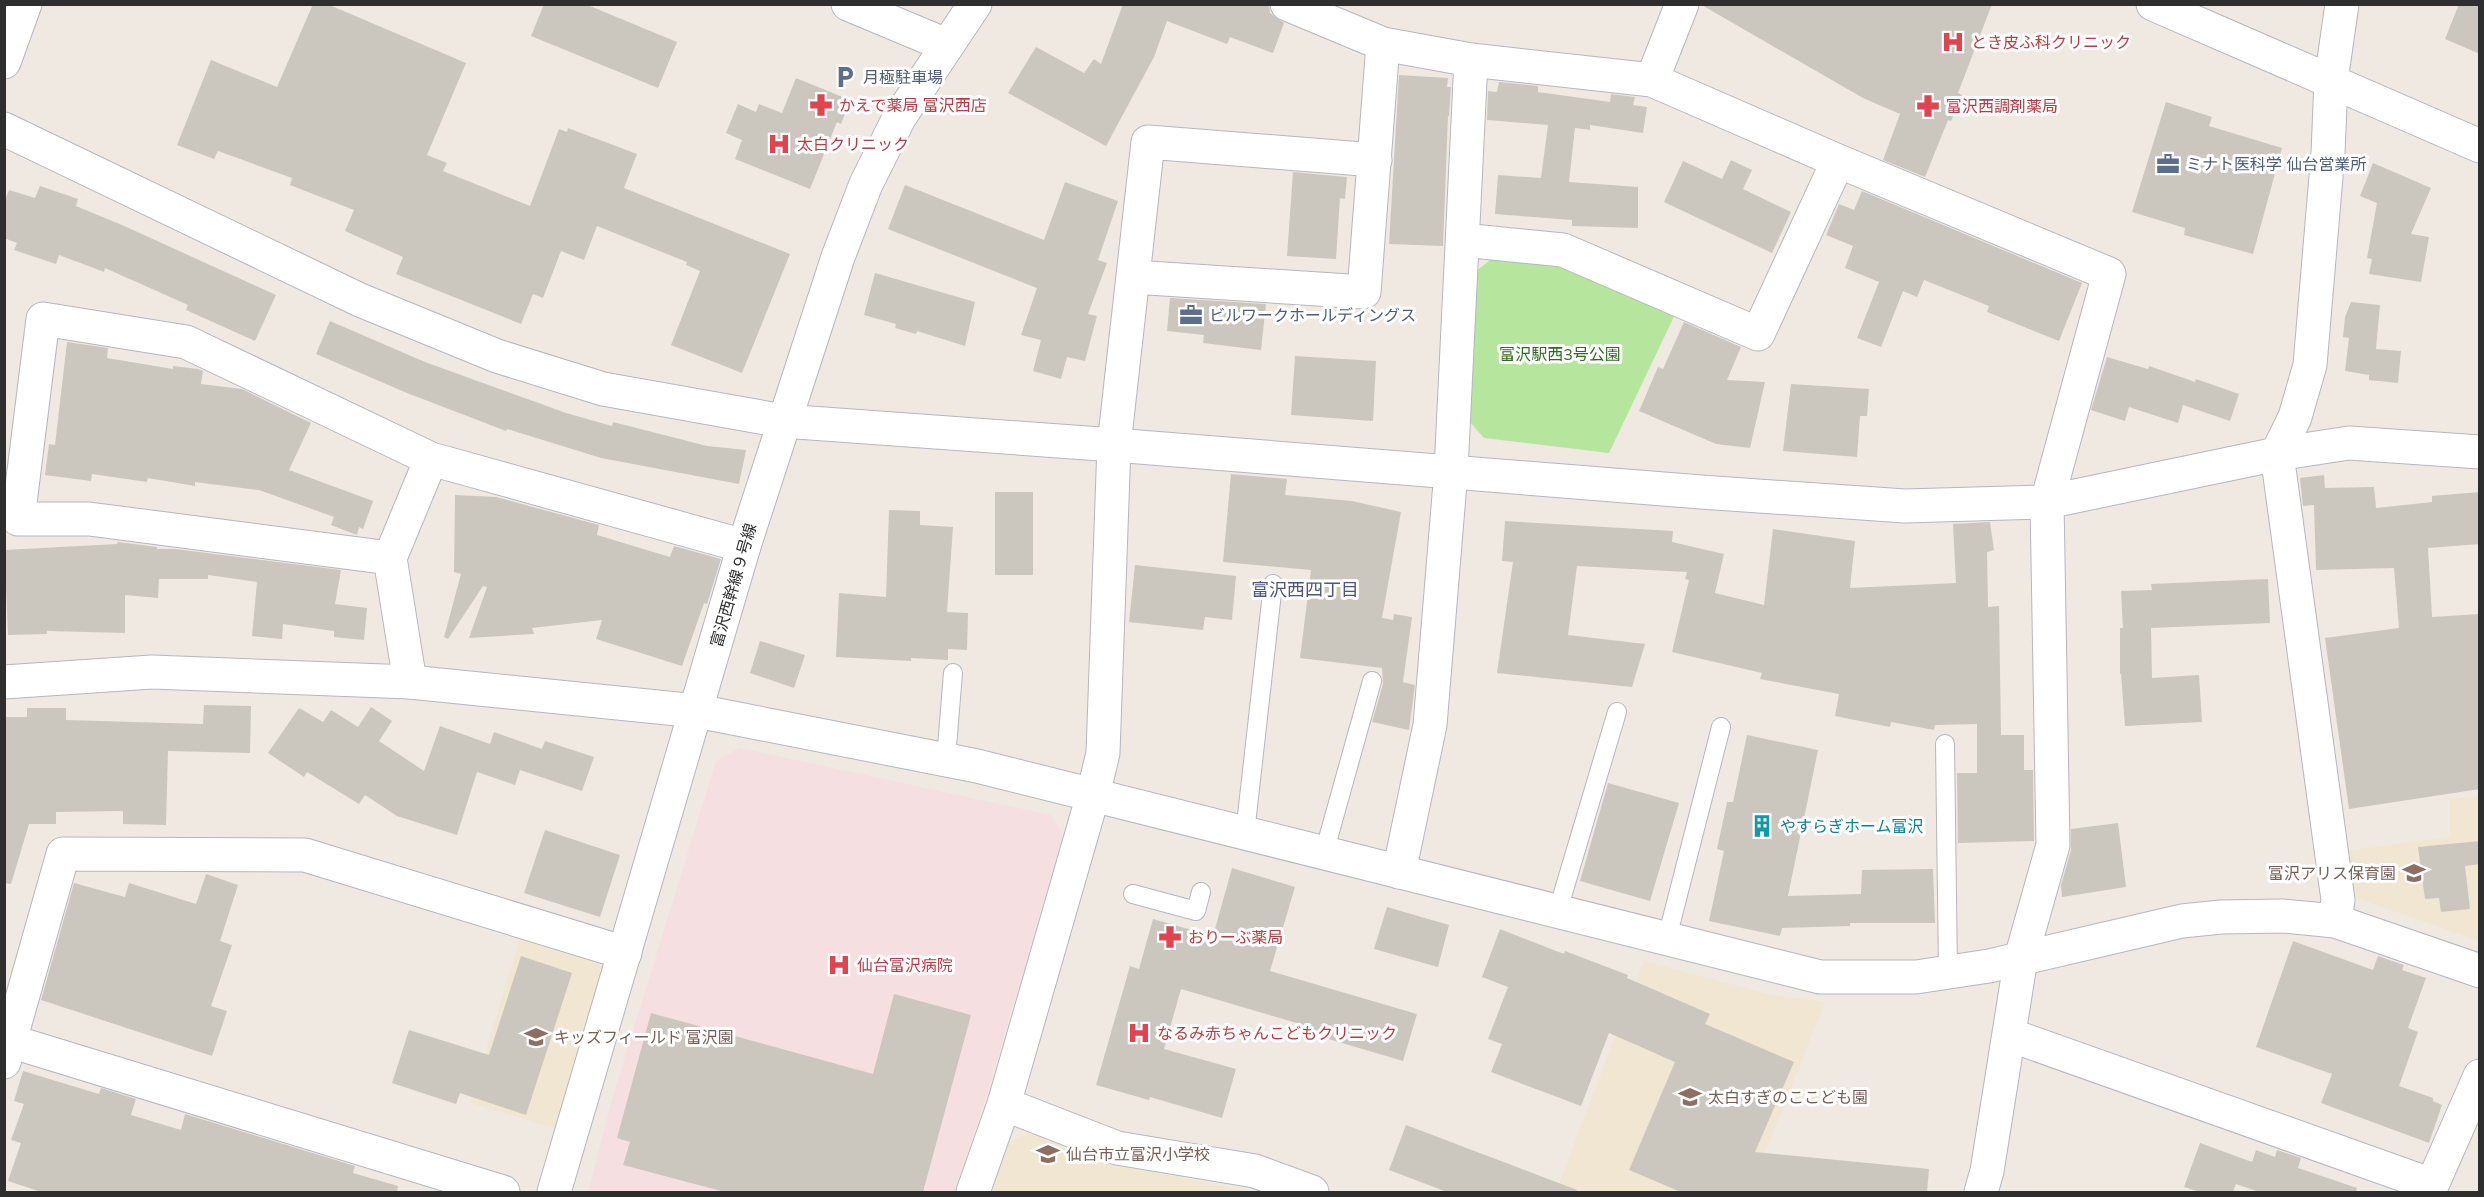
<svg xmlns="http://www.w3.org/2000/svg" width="2484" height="1197" viewBox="0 0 2484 1197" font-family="Mulish,'Noto Sans JP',sans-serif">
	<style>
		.education { fill: #f0e6d1 }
		.medical { fill: #f5dfe0 }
		.green { fill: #b6e59e }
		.building { fill: #cbc7bf }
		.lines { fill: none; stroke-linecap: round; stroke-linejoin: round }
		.service-casing { stroke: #b4b7c1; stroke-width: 20 }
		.minor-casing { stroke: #b4b7c1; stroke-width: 35 }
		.tertiary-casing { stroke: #b4b7c1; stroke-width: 35 }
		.service { stroke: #fff; stroke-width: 18 }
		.minor { stroke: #fff; stroke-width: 33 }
		.tertiary { stroke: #fff; stroke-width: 33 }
		.labels { text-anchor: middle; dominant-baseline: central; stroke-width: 6; stroke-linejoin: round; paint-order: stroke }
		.health-label { font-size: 16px; fill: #be3a42; stroke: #fff; text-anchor: start }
		.service-label { font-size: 16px; fill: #4e5e75; stroke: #fff; text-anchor: start }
		.park-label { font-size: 16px; fill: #2c6e1b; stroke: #fff }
		.street-label { font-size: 16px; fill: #2e2e2e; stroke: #fff }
		.culture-label { font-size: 16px; fill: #0d838f; stroke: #fff; text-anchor: start }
		.education-label { font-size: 16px; fill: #785e54; stroke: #fff; text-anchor: start }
		.neighbourhood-label { font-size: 18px; fill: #4d5680; stroke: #fff }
	</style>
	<rect width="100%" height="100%" fill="#efe9e1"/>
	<!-- education -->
	<path class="education" d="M2479,796V941L2351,896L2345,851L2450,837V799Z
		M522,932L593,954L603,971L555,1128L470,1103Z
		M1644,961L1771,995L1825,1002L1749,1192H1556Z
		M1032,1132L1122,1166L1250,1192H992L1009,1142Z"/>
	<!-- medical -->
	<path class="medical" d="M740,748L1051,815L1063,835L986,1097L954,1192H588L613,1096L716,761Z"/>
	<!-- green -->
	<path class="green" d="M1494,257L1567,263L1677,310L1609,453L1484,438L1470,422L1475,272Z"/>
	<!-- building -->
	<path class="building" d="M313,4H327L466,63L427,155L447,163L443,171L530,206L559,129L567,132L568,128L637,154L624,188L790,254L742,373L671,345L700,271L686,265L687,262L597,226L584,260L561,251L543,298L533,294L521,324L396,274L403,257L345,231L354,210L290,185L292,178L218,151L214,159L177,145L211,60L277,87Z
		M544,4H585L677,42L658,88L531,36Z
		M1123,4H1269L1270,13L1284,23L1273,53L1230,37L1227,44L1167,21L1154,57L1106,146L1008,93L1036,47L1084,73L1094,59L1101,64Z
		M1700,4H1992L1958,93L1962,95L1951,121L1948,120L1925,177L1883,160L1900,114L1863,98Z
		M2459,4H2480V54L2445,39Z
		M1399,75L1448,78L1447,87H1451L1449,116H1448L1443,246L1389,244Z
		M796,78L850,100L841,124L837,122L810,189L735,159L742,140L726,133L738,104L756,112L759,104L782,113Z
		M1499,82L1538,86V92L1610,102L1611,94L1635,97L1633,105L1647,107L1643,133L1590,125V130L1575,128L1569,182L1638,187V228L1572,226V220L1495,214L1498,175L1541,178L1548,125L1487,120L1488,91L1497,92Z
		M2166,102L2212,117L2209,126L2282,148L2253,254L2184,235L2185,228L2132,212Z
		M1731,160L1752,170L1743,189L1791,212L1772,253L1664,202L1683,161L1722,179Z
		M2373,163L2431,188L2411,234L2429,237L2421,282L2369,274L2372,259L2367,258L2377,203L2360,196Z
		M1293,172L1347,177L1345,199L1340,198L1336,259L1287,256Z
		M1065,182L1118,201L1098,260L1107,263L1088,314L1097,316L1085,361L1067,357L1061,379L1033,371L1041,340L1021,335L1037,288L888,229L905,185L1044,240Z
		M40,186L78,199L76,206L122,225L276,295L255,341L186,310L188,305L105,268L104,272L59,255L56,264L14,250L17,243L4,238V203L9,190L35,198Z
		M1862,191L2082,283L2059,341L1987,312L1989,306L1924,280L1917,297L1903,291L1881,347L1857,338L1879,282L1845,268L1853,246L1826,235L1839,204L1854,210Z
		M875,273L975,302L965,346L917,331L916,334L895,328L896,324L864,315Z
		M1170,298L1266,304L1261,350L1203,343L1204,335L1167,331Z
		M2351,302L2380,305L2376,349L2401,351L2398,383L2369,380V375L2345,371L2349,338L2343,337L2345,317Z
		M330,321L425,362L566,413L612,426L613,422L707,446L746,450L739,484L601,458L507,429L506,431L407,393L316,354Z
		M1684,322L1741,347L1727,380L1765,382L1750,448L1716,444L1639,411L1658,367L1663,369Z
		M67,342L108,348L107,358L173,369V366L198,369L203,371L201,384L242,389L311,423L289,470L373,501L363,529L359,527L357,535L331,525L334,517L259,490L195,482V486L148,478L147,482L92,474L91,481L45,475L49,444L55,445Z
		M1295,356L1376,361L1373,421L1291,415Z
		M2107,357L2148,369L2149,366L2195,382L2196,379L2239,394L2230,421L2183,405L2178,423L2129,407L2125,421L2091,410Z
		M1791,384L1869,389L1867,416H1860L1857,457L1783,451Z
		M1231,474L1287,479L1285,495L1352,501L1401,512L1382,618L1393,620L1394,614L1412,617L1403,682L1415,685L1409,730L1372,722L1383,684L1382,668L1300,658L1311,570L1223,562Z
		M2324,475L2325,488L2374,487L2376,508L2432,502V496L2480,492V544L2428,548L2432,617L2480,614V789L2349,809L2325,638L2399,628L2394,568L2316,570L2314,505L2303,506L2300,478Z
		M995,492H1033V575H995Z
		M455,495L496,497L599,525L597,535L670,557L674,546L721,559L707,604L704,603L682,666L596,639L602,620L532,628L534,634L469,638L487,587L483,586L448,639L444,637L461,574L454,572Z
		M889,510L920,511V525L953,527L947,612L968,613L967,650L948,649V660L911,658V661L836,657L839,593L886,597Z
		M1505,521L1673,531L1672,542L1724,554L1715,593L1764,605L1773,529L1855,541L1850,588L1956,583L1953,524L1990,522L1994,550L1987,552L1988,607L1999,606L2001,735H2024V770H2033L2034,841L1958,843L1957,773H1977V724L1935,725L1934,730L1891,722L1890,727L1835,716L1839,694L1760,679L1762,673L1672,652L1689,580L1685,579L1687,572L1577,566L1568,635L1645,644L1632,687L1497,673L1513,562L1502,561Z
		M118,542L157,547V549H175L341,570L335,604L367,608L364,640L334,637V631L283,624L282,639L252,636L257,582L208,575V579H159L158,598L125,595V633L47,631V634L8,635L6,588H4V550L117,544Z
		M1135,565L1236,576L1232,620L1205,617L1203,630L1129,622Z
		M2268,579L2270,623L2151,628L2152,678L2199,675L2202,722L2125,726L2121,674H2120V628H2123L2121,591L2152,590L2151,584Z
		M760,641L805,655L794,688L750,673Z
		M204,705L251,706L250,753L168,751L166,825L123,824V811L56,812V824H29L11,884L4,883V717H27V708H66V720L203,724Z
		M371,707L392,721L379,741L424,771L440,726L490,744L494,732L542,749L545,741L594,757L582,791L520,770L515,785L477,772L457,835L397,816L365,795L359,804L307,772L304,777L268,753L299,708L323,722L331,710L358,727Z
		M1747,735L1818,750L1788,896L1861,894L1862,870L1933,869L1935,923H1850V926L1782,928L1780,936L1709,921L1724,851L1717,849L1727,802H1733Z
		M1608,783L1679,803L1650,901L1580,881Z
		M2118,823L2126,887L2062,897L2061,885L2071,850V829Z
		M545,830L620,855L600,917L524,893Z
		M2480,841V864L2465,866L2470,909L2441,912L2439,898L2425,899L2418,847Z
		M1232,868L1295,887L1270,971L1417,1014L1403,1061L1305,1032L1307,1026L1181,989L1164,1049L1236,1069L1222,1118L1150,1097L1149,1100L1096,1085L1130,966L1139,969L1153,919L1213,936Z
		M206,874L238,885L220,941L232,945L211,1006L227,1011L212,1056L41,1000L74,883L125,897L129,883L196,904Z
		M1387,907L1449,925L1438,967L1374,949Z
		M1500,929L1564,954L1565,951L1628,975L1627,978L1710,1014L1705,1024L1794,1062L1755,1152L1929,1169L1927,1192H1681L1629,1170L1675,1062L1609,1033L1581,1106L1491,1072L1502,1044L1488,1039L1508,987L1482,977Z
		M2293,941L2373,970L2378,956L2404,965L2402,970L2426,978L2408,1028L2418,1032L2399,1086L2433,1098V1101L2442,1105L2429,1143L2321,1103L2332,1074L2256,1047Z
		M521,956L572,973L526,1115L460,1093L456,1104L392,1083L409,1030L489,1055Z
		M894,994L971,1015L923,1192H725L623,1165L630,1142L617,1138L651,1013L873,1074Z
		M23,1071L99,1094L101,1088L136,1099L131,1115L181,1130L185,1114L355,1166L353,1173L398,1186L397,1192H41L8,1181L21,1143L11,1140L24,1104L14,1101Z
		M1406,1125L1577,1190L1576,1192H1447L1389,1170Z
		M2200,1143L2252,1162L2256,1150L2275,1157L2277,1150L2301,1158L2298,1168L2357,1188L2356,1192H2259L2236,1184L2233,1192H2200L2184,1187Z"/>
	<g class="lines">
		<!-- service casing -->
		<g class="service-casing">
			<path id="service" d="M1945,744L1948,972
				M946,759L953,673
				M1245,833L1273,584
				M1324,853L1372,681
				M1133,894L1196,911L1201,892
				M1558,910L1617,712
				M1667,938L1721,727"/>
		</g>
		<!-- minor casing -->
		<g class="minor-casing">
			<path id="minor" d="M848,4L946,45
				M1287,4L1383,44L1471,60L1652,80L1682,4
				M1652,80L1838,161L2109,274L2047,502L2053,845L2021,958L1987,1171L1981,1192
				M1463,240L1563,250L1758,334L1838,161
				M1133,277L1364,292L1383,44
				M390,558L431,459
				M410,682L390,558L89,519H18L43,319L186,342L431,459L744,546
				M1093,795L1103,753L1114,445L1148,142L1375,160
				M1399,872L1430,725L1451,471L1471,60
				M2335,921L2338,900L2277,454L2349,443L2480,452
				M2010,1035L2432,1185
				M10,1041L503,1192
				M4,1062L63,854L305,855L625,953
				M1004,1104L1117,1148L1255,1171L1312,1192
				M2429,1192L2480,1076"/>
		</g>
		<!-- tertiary casing -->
		<g class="tertiary-casing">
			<path id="tertiary" d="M2153,4L2480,146
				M4,62L25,4
				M4,129L360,300L497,356L603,389L783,421L1114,445L1701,492L1905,506L2047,502L2277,454L2295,417L2310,365L2328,153L2331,81L2342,4
				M4,682L152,672L410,682L697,711L977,766L1820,977H1916L1989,966L2182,921L2221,917L2283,916L2335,921L2480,971
				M554,1192L744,546L838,257L866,184L899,118L975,4
				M973,1192L1004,1104L1093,795"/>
		</g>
		<!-- service -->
		<use href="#service" class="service"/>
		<!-- minor -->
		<use href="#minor" class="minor"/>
		<!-- tertiary -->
		<use href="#tertiary" class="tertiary"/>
	</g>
	<!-- icons -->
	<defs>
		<g id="hospital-bare" transform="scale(1.8)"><path d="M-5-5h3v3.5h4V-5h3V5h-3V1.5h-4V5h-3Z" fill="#e0444e" stroke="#fff" stroke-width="2.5" paint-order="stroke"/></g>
		<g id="parking-bare" transform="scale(1.8)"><path d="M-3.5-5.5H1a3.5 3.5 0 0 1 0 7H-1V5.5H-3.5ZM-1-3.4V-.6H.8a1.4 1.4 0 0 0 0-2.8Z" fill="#5c6f8a" stroke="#fff" stroke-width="2.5" paint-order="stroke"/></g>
		<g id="pharmacy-bare" transform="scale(1.8)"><path d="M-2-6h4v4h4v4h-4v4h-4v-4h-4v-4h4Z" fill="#e0444e" stroke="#fff" stroke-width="2.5" paint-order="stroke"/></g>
		<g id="office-bare" transform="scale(1.8)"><path d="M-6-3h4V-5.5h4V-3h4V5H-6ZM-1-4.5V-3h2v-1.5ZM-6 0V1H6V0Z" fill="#5c6f8a" stroke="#fff" stroke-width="2.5" paint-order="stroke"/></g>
		<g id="building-bare" transform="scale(1.8)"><path d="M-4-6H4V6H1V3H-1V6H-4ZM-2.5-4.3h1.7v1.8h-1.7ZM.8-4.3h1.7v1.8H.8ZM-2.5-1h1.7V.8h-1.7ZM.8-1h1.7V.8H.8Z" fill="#0f9aa8" stroke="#fff" stroke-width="2.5" paint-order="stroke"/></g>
		<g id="school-bare" transform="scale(1.8)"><path d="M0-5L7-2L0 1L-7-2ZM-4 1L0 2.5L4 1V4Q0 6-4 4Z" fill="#8d6e63" stroke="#fff" stroke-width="2.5" paint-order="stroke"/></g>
	</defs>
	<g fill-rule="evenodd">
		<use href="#hospital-bare" x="1953" y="42"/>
		<use href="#parking-bare" x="845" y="77"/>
		<use href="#pharmacy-bare" x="821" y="105"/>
		<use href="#pharmacy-bare" x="1928" y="106"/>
		<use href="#hospital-bare" x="779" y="144"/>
		<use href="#office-bare" x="2168" y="164"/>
		<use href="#office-bare" x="1191" y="315"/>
		<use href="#building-bare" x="1762" y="826"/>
		<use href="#school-bare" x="2414" y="873"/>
		<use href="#pharmacy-bare" x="1170" y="937"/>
		<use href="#hospital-bare" x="839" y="965"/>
		<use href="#hospital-bare" x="1139" y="1033"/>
		<use href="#school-bare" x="536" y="1037"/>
		<use href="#school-bare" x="1690" y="1097"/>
		<use href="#school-bare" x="1048" y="1154"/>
	</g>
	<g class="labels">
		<!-- health labels -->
		<g class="health-label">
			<text x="1971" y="42">とき皮ふ科クリニック</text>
			<text x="839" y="105">かえで薬局 富沢西店</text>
			<text x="1946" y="106">富沢西調剤薬局</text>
			<text x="797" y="144">太白クリニック</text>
			<text x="1188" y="937">おりーぶ薬局</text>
			<text x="857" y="965">仙台富沢病院</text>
			<text x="1157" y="1033">なるみ赤ちゃんこどもクリニック</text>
		</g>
		<!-- service labels -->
		<g class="service-label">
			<text x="863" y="77">月極駐車場</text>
			<text x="2186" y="164">ミナト医科学 仙台営業所</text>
			<text x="1209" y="315">ビルワークホールディングス</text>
		</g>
		<!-- park labels -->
		<g class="park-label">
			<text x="1560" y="354">富沢駅西3号公園</text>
		</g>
		<!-- street labels -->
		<g class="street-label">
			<text transform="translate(733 585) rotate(-74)">富沢西幹線９号線</text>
		</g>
		<!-- culture labels -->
		<g class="culture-label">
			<text x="1780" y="826">やすらぎホーム富沢</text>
		</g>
		<!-- education labels -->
		<g class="education-label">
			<text x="2396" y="873" text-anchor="end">富沢アリス保育園</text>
			<text x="554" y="1037">キッズフィールド 富沢園</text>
			<text x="1708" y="1097">太白すぎのここども園</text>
			<text x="1066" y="1154">仙台市立富沢小学校</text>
		</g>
		<!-- neighbourhood labels -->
		<g class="neighbourhood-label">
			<text x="1305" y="589">富沢西四丁目</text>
		</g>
	</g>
	<!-- border -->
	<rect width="2484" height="1197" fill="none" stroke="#2e2e2e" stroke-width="12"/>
</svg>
